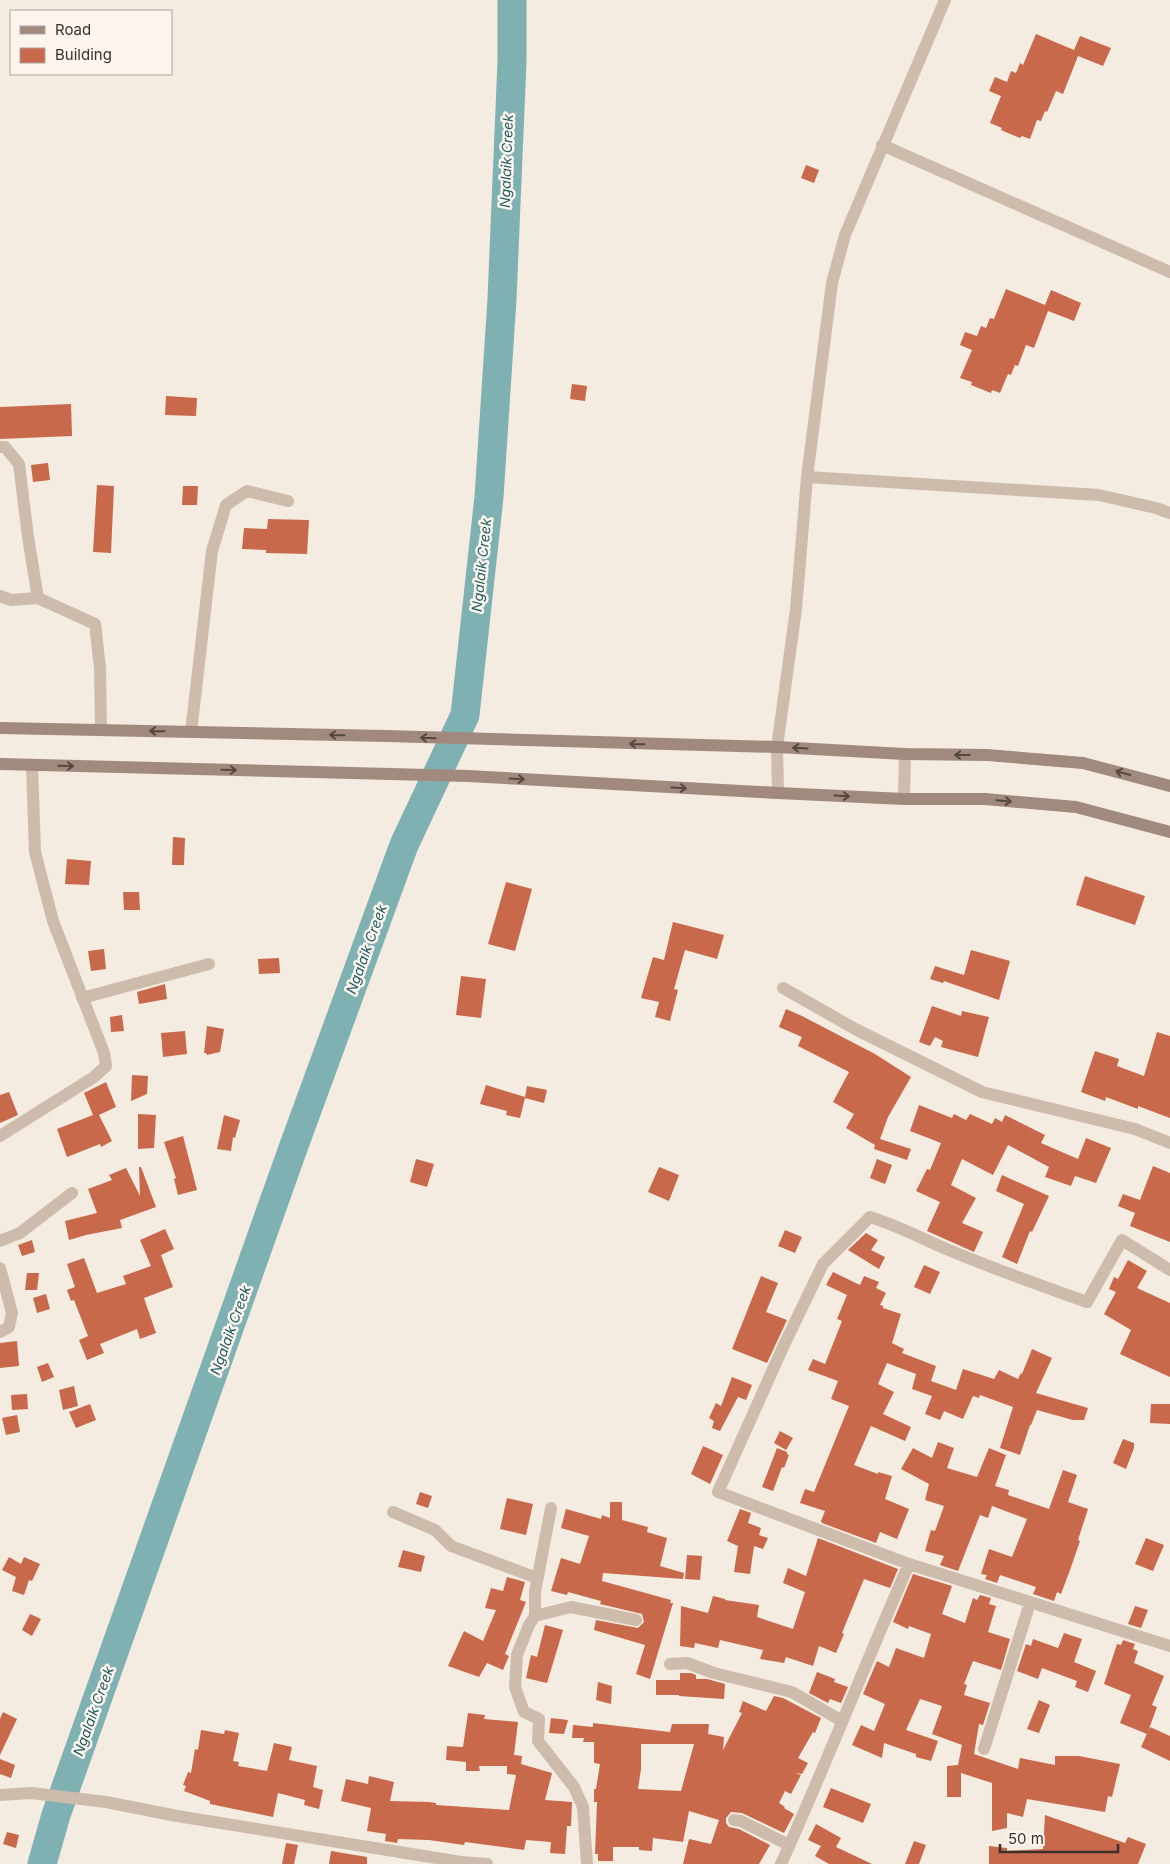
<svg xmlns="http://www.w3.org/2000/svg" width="1170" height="1864" viewBox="0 0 1170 1864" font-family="Inter,sans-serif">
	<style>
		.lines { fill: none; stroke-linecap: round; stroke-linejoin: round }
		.river { stroke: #7fb0b2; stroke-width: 29 }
		.building { fill: #c8694b; fill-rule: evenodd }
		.street { stroke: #cdbbac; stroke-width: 12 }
		.secondary { stroke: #a18a7d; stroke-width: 12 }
		.oneway { stroke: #544640 }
		.labels { text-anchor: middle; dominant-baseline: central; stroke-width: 5; stroke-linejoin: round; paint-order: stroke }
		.water-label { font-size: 14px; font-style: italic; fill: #1f5a5e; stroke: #fbf5ee }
	</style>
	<rect width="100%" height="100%" fill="#f4ebe1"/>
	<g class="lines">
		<!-- river -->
		<path class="river" d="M42,1864L56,1815L292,1151L404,845L465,715L489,497L502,299L512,61V0"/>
	</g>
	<!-- building -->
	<path class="building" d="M1036,34L1074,50L1080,36L1111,48L1103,66L1078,56L1063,94L1056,91L1047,112L1045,111L1041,121L1037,120L1030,139L1022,136L1020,138L1001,130L1002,128L990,123L1001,96L989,91L995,77L1007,82L1011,71L1016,73L1020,63L1023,65Z
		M806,165L819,170L814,183L801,178Z
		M1006,289L1045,305L1051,290L1081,303L1074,321L1048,311L1034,348L1026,345L1018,366L1015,365L1011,375L1008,374L1000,393L992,390L991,393L971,385L972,382L960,378L972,350L960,345L965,332L977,336L981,326L986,328L990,318L994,319Z
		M572,384L587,386L585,401L570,399Z
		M166,396L197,398L196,416L165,415Z
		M71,404L72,436L0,439V407Z
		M48,463L50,480L33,482L31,465Z
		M97,485L114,486L111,553L93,552Z
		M183,486H198L197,505H182Z
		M268,519L309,520L307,554L266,553V550L242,549L244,528L267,529Z
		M173,837L185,838L184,865H172Z
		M67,859L91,861L89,885L65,884Z
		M1085,876L1145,896L1135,925L1076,905Z
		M506,882L532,889L515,951L488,944Z
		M123,892H139L140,910H124Z
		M673,922L724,935L717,959L685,950L674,989L678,990L670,1021L655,1017L659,1002L641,998L653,957L664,960Z
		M104,949L106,969L91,971L88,951Z
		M971,950L1010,961L999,1000L944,981L943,983L930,979L935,966L964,975Z
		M279,958L280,973L259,974L258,959Z
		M461,976L486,979L481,1018L456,1015Z
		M165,984L167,999L139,1004L137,992Z
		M932,1006L961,1016L962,1011L989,1017L978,1057L941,1047L943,1041L935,1037L930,1046L919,1042Z
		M786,1009L802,1016L875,1054L911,1077L888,1117L880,1139L911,1149L907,1160L874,1149L875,1145L846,1128L854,1114L833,1102L849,1072L798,1046L802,1037L779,1027Z
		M122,1015L124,1031L111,1032L110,1017Z
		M207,1026L224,1029L220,1052L207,1055L206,1053H204Z
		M185,1031L187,1054L163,1057L161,1033Z
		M1157,1032L1170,1036V1118L1138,1106V1109L1106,1097L1105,1101L1081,1092L1095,1051L1119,1059L1117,1066L1144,1076Z
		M132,1075L148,1076L147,1094L131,1101Z
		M106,1082L116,1107L99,1115L112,1141L101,1147L100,1144L67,1157L57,1129L93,1115L84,1093Z
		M486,1085L525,1097L527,1086L547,1090L544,1103L525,1098L520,1118L506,1115L507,1111L480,1104Z
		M9,1092L18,1115L0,1123V1095Z
		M919,1105L952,1118L954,1114L966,1120L970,1114L992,1124L995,1118L1002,1122L1005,1115L1045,1135L1041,1143L1078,1159L1086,1138L1111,1148L1096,1183L1075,1176L1071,1186L1045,1177L1049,1167L1008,1145L993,1175L962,1159L951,1185L976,1198L962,1223L983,1232L974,1252L927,1231L940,1202L916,1191L927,1169L930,1170L941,1143L910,1131Z
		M138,1114L156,1115L154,1148L138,1149Z
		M224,1115L240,1120L235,1138L233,1137L231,1151L217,1149Z
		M183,1136L197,1190L178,1195L174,1179L176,1178L164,1142Z
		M416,1159L434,1164L427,1187L410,1182Z
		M877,1159L892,1165L885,1184L870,1178Z
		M1153,1166L1170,1173V1242L1130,1226L1135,1213L1118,1206L1123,1194L1140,1200Z
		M139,1167H141L156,1207L120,1220L122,1228L86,1235L69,1240L65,1221L97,1213L88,1189L112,1180L109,1175L126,1168L140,1196Z
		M659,1167L679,1175L669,1201L648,1192Z
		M1002,1175L1049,1196L1032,1232L1030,1231L1017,1264L1002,1257L1024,1204L996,1191Z
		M165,1229L174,1249L161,1255L173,1287L144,1298L156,1333L140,1339L137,1329L100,1344L104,1353L87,1360L79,1340L88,1336L74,1300L71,1301L67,1290L75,1287L67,1264L84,1258L97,1293L126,1284L123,1276L151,1266L140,1240Z
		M785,1230L802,1237L795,1253L778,1246Z
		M866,1233L878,1240L871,1250L885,1257L879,1269L848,1250Z
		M32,1240L35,1252L22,1256L18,1245Z
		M1128,1260L1147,1271L1137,1288L1170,1303V1377L1120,1354L1131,1330L1104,1314L1116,1292L1109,1289L1114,1277L1118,1279Z
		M924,1265L940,1272L930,1294L914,1287Z
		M833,1272L860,1285L864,1276L879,1282L876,1288L886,1293L880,1305L883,1306V1308L901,1314L892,1343L904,1349L902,1353L936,1366L931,1381L956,1390L963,1369L994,1379L999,1370L1018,1379L1021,1373L1022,1374L1032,1349L1052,1358L1036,1393L1088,1408L1084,1420H1073L1037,1410L1031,1425H1030L1020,1455L1000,1448L1013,1407L980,1395L979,1398L973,1396L963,1419L944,1411L940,1420L925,1414L932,1396L912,1389L916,1374L887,1363L878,1384L894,1392L883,1414L911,1427L905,1441L871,1426L854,1465L878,1474V1472L892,1476L885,1499L909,1509L897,1539L880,1532L876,1543L822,1523L821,1521L825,1511L800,1503L805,1489L814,1492L849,1406L831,1399L838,1381L808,1370L813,1359L825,1364L842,1321L837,1319L847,1295L826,1285Z
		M27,1273H39L37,1290H25Z
		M761,1276L778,1283L766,1312L787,1320L767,1363L732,1349Z
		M46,1294L50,1309L37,1313L33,1298Z
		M17,1341L19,1366L0,1368V1343Z
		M48,1363L54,1377L42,1382L37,1367Z
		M732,1377L752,1385L746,1400L738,1397L720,1431L712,1428L714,1421L709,1418L716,1403L721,1406Z
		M74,1386L78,1406L63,1410L59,1390Z
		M27,1394L28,1409L12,1410L11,1395Z
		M90,1404L96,1420L76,1428L69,1412Z
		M1151,1404H1170V1424L1150,1423Z
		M17,1415L20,1432L6,1435L2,1418Z
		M780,1431L793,1438L786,1450L774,1443Z
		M1123,1439L1134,1443V1448L1126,1469L1113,1463Z
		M938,1442L954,1448L947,1468L977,1477L989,1448L1006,1455L995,1486L1009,1490L1008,1495L1049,1509L1063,1470L1077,1475L1068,1502L1088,1509L1078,1540L1080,1541L1070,1570L1061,1594L1057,1592L1054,1601L1033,1594L1036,1587L1000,1575L997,1583L985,1579L987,1575L981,1574L989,1549L1012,1557L1027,1519L992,1506L988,1518L980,1515L958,1571L940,1565L944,1556L925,1551L931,1530L935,1531L944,1506L925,1500L929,1484L901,1469L913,1448L932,1458Z
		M703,1446L723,1455L710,1484L691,1474Z
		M777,1448L787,1452V1454L789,1455L784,1468L782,1467L773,1491L762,1487Z
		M420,1492L432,1496L428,1508L416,1504Z
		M507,1498L533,1504L526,1535L500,1529Z
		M610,1502H622V1520L648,1527L647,1532L667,1538L660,1566L684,1573L683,1579L603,1573L602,1581L671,1600L670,1603H673L650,1679L636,1674L645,1645L594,1630L596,1620L638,1628L644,1622L642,1614L600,1604L601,1601L568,1592L567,1595L551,1591L561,1558L580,1564L589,1536L561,1528L566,1509L601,1519L602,1515L610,1518Z
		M740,1509L751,1513L748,1523L761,1528L759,1535L768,1538L763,1549L754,1546L750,1574L734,1572L738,1546L727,1541Z
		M818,1538L898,1569L890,1588L864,1579L842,1633L844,1634L836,1653L819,1646L813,1666L786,1657L784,1663L760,1659L763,1650L720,1640L718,1648L695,1643L694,1648L680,1646L681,1606L708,1613L713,1596L725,1599V1600L759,1605L757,1617L793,1629L805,1592L783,1583L788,1568L806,1576Z
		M1146,1538L1164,1545L1153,1571L1135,1564Z
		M403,1550L425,1556L421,1572L398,1567Z
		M687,1555L702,1556L700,1580L685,1579Z
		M9,1557L21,1564L24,1557L40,1564L32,1581L29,1580L24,1595L12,1591L16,1577L2,1570Z
		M913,1574L952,1586L942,1614L965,1623L973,1598L977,1600L980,1595L991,1598L989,1604L996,1606L988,1632L1010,1639L1001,1670L973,1661L964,1684L967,1685L964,1695L990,1703L983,1725L979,1724L974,1754L1018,1769L1020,1758L1055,1765V1756H1079L1120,1764L1112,1797L1108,1796L1105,1812L1027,1799L1023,1817L1007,1813V1828L992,1831V1783L961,1773V1797H947V1766L958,1765L962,1745L932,1734L942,1706L920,1699L906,1730L938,1741L931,1761L916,1757V1754L884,1743L882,1758L852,1745L861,1725L874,1731L885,1704L863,1694L877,1661L889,1667L896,1648L924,1658L931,1634L909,1626L908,1629L893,1622Z
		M507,1577L525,1582L520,1600L526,1602L505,1654L509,1656L503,1670L487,1663L479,1677L448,1666L464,1631L483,1641L496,1610L485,1608L491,1588L503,1591Z
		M1135,1606L1148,1610L1141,1628L1128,1624Z
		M30,1614L41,1619L32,1636L22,1630Z
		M545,1625L563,1630L547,1683L526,1678L531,1655L537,1657Z
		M1064,1633L1082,1639L1074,1662L1096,1671L1088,1692L1075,1687L1077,1681L1042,1668L1038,1679L1017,1671L1026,1644L1031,1646L1033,1639L1058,1648Z
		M1123,1640L1135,1644L1133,1649L1138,1651L1134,1663L1164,1676L1152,1705L1157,1707L1147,1734L1120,1723L1131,1695L1104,1684L1117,1644L1121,1645Z
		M817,1672L835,1679L834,1682L848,1687L841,1703L830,1699L828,1703L809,1693Z
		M680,1673H691L696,1675V1679H707L725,1684L724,1699L679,1696V1695H656V1680H680Z
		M598,1682L612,1686L611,1704L596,1700Z
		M774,1696L783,1698L821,1718L815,1733L813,1732L798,1758L808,1763L802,1774L795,1773L801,1775L791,1794L785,1791L779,1803L785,1807L784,1808L794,1814L784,1833L742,1813L731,1812L726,1818V1823L729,1827L739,1829L770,1845L759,1864H683L689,1839L711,1844L719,1820L689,1811L683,1842L653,1838L652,1851L639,1850V1847H613V1861H598V1854H595L597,1802H594V1789H596L600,1764L594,1763V1742H583L584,1738H572L573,1725L593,1727V1723L670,1732L672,1724H709L708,1734L724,1737L723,1750L742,1713L739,1712L743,1701L766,1711ZM641,1744H694L681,1791L638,1789L641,1769Z
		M1039,1700L1050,1705L1039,1733L1027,1729Z
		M3,1712L17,1719L0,1755V1719Z
		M468,1713L485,1715L484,1719L518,1722L514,1755L522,1756L521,1764L552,1773L545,1800L572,1802L571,1826H567L565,1854L550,1853L551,1842L526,1840L524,1850L465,1842L464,1845L429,1840L398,1839L397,1843L385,1841L386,1834L367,1831L371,1808L341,1801L346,1779L368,1784L369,1776L394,1782L390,1801L429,1802L436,1803V1805L509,1810L516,1775L507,1774V1766H479L480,1771H466V1762L446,1760L447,1746L463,1747Z
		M551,1718L568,1720L564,1734L549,1733Z
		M1150,1727L1170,1736V1761L1141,1747Z
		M201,1730L224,1734L225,1730L239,1733L233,1761L239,1762L238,1766L267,1771L274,1743L292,1747L289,1760L317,1766L313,1787L323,1790L319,1809L304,1805L305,1800L278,1793L273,1817L210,1804V1801L184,1791L186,1786L183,1785L188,1772L191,1773L195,1749L198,1750Z
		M0,1759L15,1765L11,1778L0,1774Z
		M831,1788L871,1804L863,1823L823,1807Z
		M1045,1815L1125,1843L1128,1837L1146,1844L1138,1864H989V1846L1007,1848V1851L1043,1849Z
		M816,1824L841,1838L836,1847L872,1864H829L815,1856L821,1846L808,1840Z
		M7,1832L19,1835L16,1848L3,1844Z
		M914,1841L926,1845L919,1864H905Z
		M286,1843L298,1845L294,1864H282Z
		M331,1851L367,1857V1864H329Z"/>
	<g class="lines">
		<!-- street -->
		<path class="street" d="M882,145L1170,272
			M0,447H5L19,464L28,537L38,598
			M807,477L1099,495L1156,508L1170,513
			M0,596L11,600L38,598L95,624L100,668L101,730
			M191,732L212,551L226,505L247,491L288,501
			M778,793L777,747L796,609L807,477L832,283L845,235L945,0
			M904,799L905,754
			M783,988L857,1030L982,1092L1135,1129L1170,1143
			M82,998L209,964
			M0,1136L94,1077L106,1066L104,1053L53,921L35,852L32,765
			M0,1241L20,1233L72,1193
			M0,1268L12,1313L9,1327L0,1332
			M1170,1270L1122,1240L1087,1302C1039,1285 991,1268 944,1248C919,1237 896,1225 870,1217L823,1264L784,1345L718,1492L909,1564L1170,1646
			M551,1508L535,1592V1616L529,1625L517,1655L515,1687L524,1712L539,1719L538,1741L574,1787L583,1807L587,1864
			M393,1512L435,1530L451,1546L537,1578
			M535,1616L571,1607L636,1620
			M670,1664L687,1663L714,1673L792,1692L842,1721
			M984,1749L1030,1603
			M0,1795L31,1793L106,1802L177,1816L461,1862L487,1864
			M734,1820L741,1821L789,1845
			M781,1864C826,1765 865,1664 909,1564"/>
		<!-- secondary -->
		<path class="secondary" d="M0,728L386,736L777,747L905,754L987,755L1083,763L1170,786
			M0,764L468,776L778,793L904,799H985L1076,807L1170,832"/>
	</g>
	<!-- one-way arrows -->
	<defs><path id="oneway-shaft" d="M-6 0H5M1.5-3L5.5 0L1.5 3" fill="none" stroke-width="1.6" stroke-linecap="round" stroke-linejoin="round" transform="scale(1.25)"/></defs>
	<g class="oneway">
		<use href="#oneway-shaft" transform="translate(157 731) rotate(-179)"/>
		<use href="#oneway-shaft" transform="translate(337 735) rotate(-179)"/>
		<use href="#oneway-shaft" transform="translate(428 738) rotate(-178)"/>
		<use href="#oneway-shaft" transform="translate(637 744) rotate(-179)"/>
		<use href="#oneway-shaft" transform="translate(800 748) rotate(-177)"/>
		<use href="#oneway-shaft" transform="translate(962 755) rotate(-180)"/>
		<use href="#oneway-shaft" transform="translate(66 766) rotate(1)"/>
		<use href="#oneway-shaft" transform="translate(229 770) rotate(1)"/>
		<use href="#oneway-shaft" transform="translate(1123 773) rotate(-165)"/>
		<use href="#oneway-shaft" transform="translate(517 779) rotate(3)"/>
		<use href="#oneway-shaft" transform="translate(679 788) rotate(3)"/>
		<use href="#oneway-shaft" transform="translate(842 796) rotate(3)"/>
		<use href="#oneway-shaft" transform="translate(1004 801) rotate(5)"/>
	</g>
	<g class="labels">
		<!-- water labels -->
		<g class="water-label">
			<text transform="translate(506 161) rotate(-88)">Ngalaik Creek</text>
			<text transform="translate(481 565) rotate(-84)">Ngalaik Creek</text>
			<text transform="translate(366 949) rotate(-70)">Ngalaik Creek</text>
			<text transform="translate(230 1330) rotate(-70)">Ngalaik Creek</text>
			<text transform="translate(93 1711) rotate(-70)">Ngalaik Creek</text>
		</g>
	</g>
	<!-- legend -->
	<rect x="10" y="10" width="162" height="65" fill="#fbf5ee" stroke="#aea6a0"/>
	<rect x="20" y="26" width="25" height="8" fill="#a18a7d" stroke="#aea6a0"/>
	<text x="55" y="35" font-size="15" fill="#3b302b">Road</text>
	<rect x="20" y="48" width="25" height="15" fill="#c8694b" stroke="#aea6a0"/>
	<text x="55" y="60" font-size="15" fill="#3b302b">Building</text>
	<!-- scale -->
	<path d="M1000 1844v8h118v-8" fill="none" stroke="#3b302b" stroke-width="2.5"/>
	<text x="1008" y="1844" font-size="15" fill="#3b302b" stroke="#fbf5ee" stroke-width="4" paint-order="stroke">50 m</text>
</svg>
